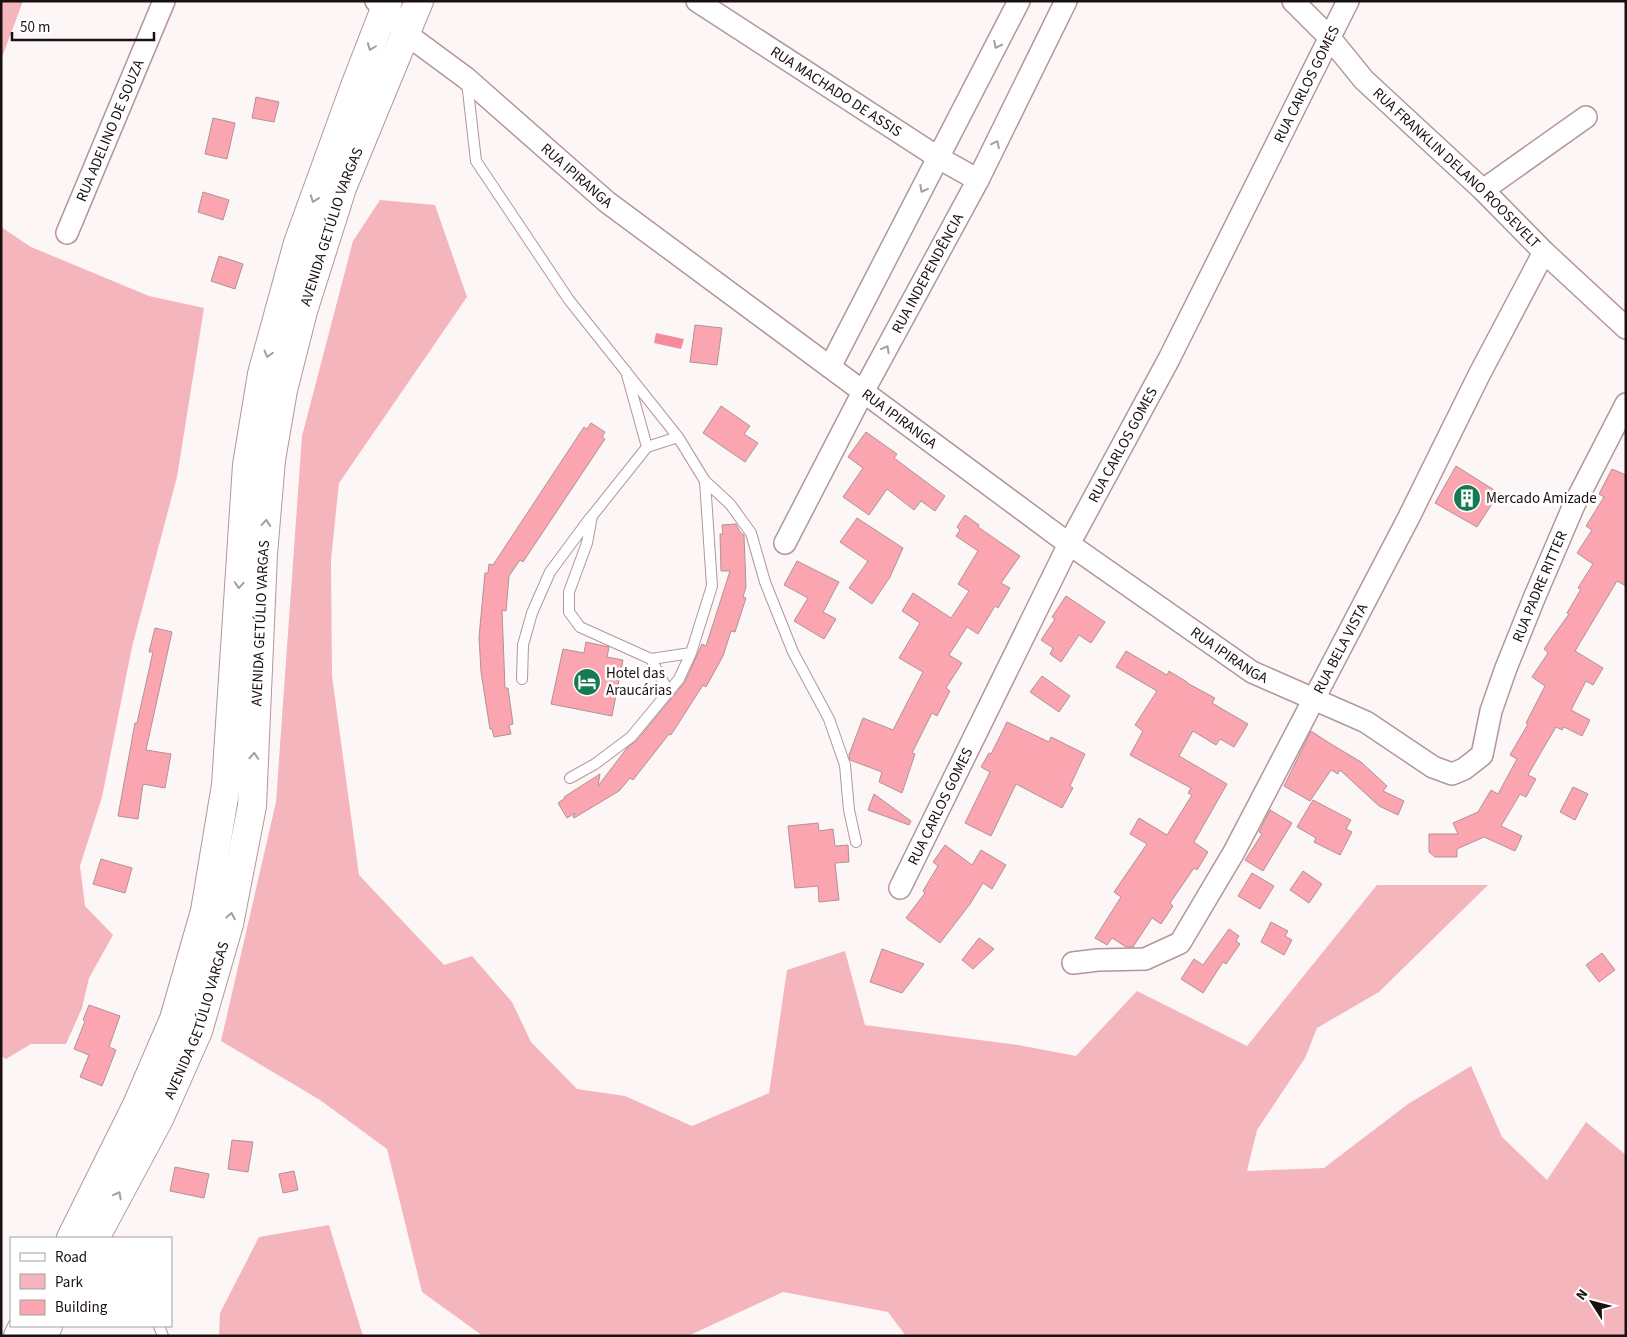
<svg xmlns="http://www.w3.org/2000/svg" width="1627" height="1337" viewBox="0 0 1627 1337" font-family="'Source Sans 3',sans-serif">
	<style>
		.green { fill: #f5b5bc }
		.water { fill: #f48c9b }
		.building { fill: #faa5b0; stroke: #b19396 }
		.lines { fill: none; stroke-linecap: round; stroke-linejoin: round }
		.service-casing { stroke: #b49699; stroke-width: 12 }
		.minor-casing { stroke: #b49699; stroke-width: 24 }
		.secondary-casing { stroke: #b49699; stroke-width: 30 }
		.service { stroke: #fff; stroke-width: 10 }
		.minor { stroke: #fff; stroke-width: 21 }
		.secondary { stroke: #fff; stroke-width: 28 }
		.oneway { stroke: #a49fa0 }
		.labels { text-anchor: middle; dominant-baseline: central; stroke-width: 5; stroke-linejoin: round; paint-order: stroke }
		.street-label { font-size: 15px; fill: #1b1011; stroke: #fff }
		.poi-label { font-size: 15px; fill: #1b1011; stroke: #fff; text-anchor: start }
	</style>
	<rect width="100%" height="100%" fill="#fdf6f7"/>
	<!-- green -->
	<path class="green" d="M1,1H23L1,60Z
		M380,200L435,205L467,297L339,483L331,560L332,676L359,875L444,965L472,956L512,1002L531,1042L577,1089L625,1096L692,1126L769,1093L787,970L845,951L865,1025L1018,1045L1076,1056L1137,991L1247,1046L1377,885H1488L1379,992L1317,1028L1305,1058L1257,1130L1247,1171L1324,1168L1408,1104L1471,1066L1502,1137L1547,1180L1586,1122L1626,1155V1336H906L888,1312L783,1292L688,1336H483L422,1292L387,1149L320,1100L221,1041L276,802L302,436L353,241Z
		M1,227L31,247L149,296L204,308L177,477L132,647L102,797L80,866L85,906L113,935L89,978L82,1008L66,1044H31L6,1059L1,1056Z
		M329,1225L363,1336H219L220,1313L259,1237Z"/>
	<!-- water -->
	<path class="water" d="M656,333L684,339L681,349L654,343Z"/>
	<!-- building -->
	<path class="building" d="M256,97L279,102L274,122L252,118Z
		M213,118L235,123L227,159L205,154Z
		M203,192L229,200L223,220L198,212Z
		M219,256L243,264L235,289L211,281Z
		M695,325L722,328L717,365L690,362Z
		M721,406L750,426L744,434L758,443L745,462L703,433Z
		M591,423L605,432L602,437L605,439L523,562L520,560L509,576L506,611L502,610L505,688H508L513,724L509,725L511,734L494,737L492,729H490L481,672L479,637L485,573H488L489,564L493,565L584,427L587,429Z
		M866,432L897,454L894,458L945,496L935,511L921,501L914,510L887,489L869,515L843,497L863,468L848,457Z
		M1456,466L1499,493L1477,527L1435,503Z
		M1612,469L1626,475V586L1617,581L1575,651L1603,668L1593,685L1586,681L1571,710L1590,720L1582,736L1564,727L1562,730L1556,727L1540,754L1528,775L1536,779L1526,797L1520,794L1501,826L1522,836L1515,851L1484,837L1457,849V857H1435L1429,852V834H1458L1453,823L1478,812L1491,790L1498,794L1517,759L1510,755L1528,724L1526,723L1545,686L1532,677L1548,653L1544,649L1569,614L1567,613L1581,589L1578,588L1593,564L1577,553L1592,530L1586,526L1604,497L1599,494Z
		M965,515L979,525L978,527L1020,556L1001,583L1010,588L998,608L995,606L978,634L967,627L949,655L962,663L946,688L950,691L937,716L932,713L912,753L915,754L902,793L879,782L882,772L850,760L849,755L863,718L893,730L923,672L899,658L920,623L902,611L913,593L951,618L969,591L958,584L978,551L956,536L960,530L957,527Z
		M857,518L903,548L890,577L872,604L849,588L868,561L840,542Z
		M736,524L740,532L744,535L746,587L743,597L746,598L735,632L731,631L723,656L706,687L703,685L671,735L669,734L633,780L630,778L619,791L574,818L573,817L575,813L567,818L558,803L565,798L564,797L600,774L598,786L627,748L638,739L685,682L702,644L706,646L730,571H721L720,534H723L722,525Z
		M797,561L839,582L823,612L836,619L824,639L794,621L808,598L784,585Z
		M1066,596L1105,622L1091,643L1079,635L1061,662L1050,654L1053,648L1041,640L1055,619L1052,617Z
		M155,628L172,632L146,750L171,754L165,788L143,784L138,819L118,816L135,723H137L153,652H149Z
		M586,642L609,647L607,657L623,660L612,716L551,704L563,649L584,653Z
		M1126,651L1167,675L1169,671L1187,682V683L1215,698L1212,703L1248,724L1234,747L1220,739L1216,745L1193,731L1179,756L1227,784L1194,842L1208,852L1197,870L1194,868L1170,903L1173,906L1161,924L1152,918L1133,947H1126L1112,938L1107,945L1095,938L1121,897L1114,892L1147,844L1130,834L1139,818L1167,835L1192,795L1188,793L1191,788L1130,755L1143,731L1135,725L1157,691L1116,667Z
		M1042,676L1070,696L1059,712L1030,692Z
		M1007,722L1049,742L1051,737L1085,754L1070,786L1073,788L1062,808L1016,784L991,836L965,823L990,772L981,767L989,753L991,754Z
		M1311,731L1331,744L1361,762L1387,786L1383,791L1404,801L1398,815L1379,806L1340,770L1338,774L1331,770L1310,801L1284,786Z
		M1573,787L1588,794L1575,820L1560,812Z
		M874,794L911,821L909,825L868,810Z
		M1313,800L1351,820L1346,829L1352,832L1340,855L1314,842L1316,838L1297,827Z
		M1270,810L1292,823L1263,871L1245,860L1262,834L1259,832Z
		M818,823L819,831L833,829L835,846L848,845L849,862L835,863L839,900L819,902L818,886L795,888L788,826Z
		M945,845L972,865L981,850L1006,865L992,889L983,883L970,904L940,943L906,918L925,893L923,891L938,866L933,862Z
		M101,859L132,868L125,893L93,884Z
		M1303,871L1322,884L1309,903L1290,890Z
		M1252,873L1274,886L1260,909L1238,896Z
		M1271,922L1288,931L1285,936L1292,940L1284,955L1261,942Z
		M1229,929L1239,936L1236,941L1240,944L1226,964L1223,962L1203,993L1181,979L1194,959L1203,965Z
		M979,938L994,949L973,969L962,960Z
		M882,949L924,964L902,993L870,982Z
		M1602,953L1615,970L1599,982L1586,965Z
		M89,1005L120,1016L109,1047L116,1050L102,1086L80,1077L89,1055L74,1049L85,1021L83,1020Z
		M232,1140L253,1142L248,1172L228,1169Z
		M175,1167L209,1174L204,1198L170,1191Z
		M294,1171L298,1190L283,1193L279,1174Z"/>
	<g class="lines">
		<!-- service casing -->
		<g class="service-casing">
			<path id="service" d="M467,82L476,161L569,300L678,437L705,481L712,586L691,653L651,659L580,627L569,612V592L587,543L592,516L647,447L626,371
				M647,447L678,437
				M705,481L730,504L751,533L765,582L793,652L829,719L845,765L849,810L856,842
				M651,659L668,691
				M522,679L523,645L532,613L550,572L590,518
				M570,778L595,764L631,737L679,679L691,653
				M159,1326L163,1336"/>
		</g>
		<!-- minor casing -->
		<g class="minor-casing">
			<g id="minor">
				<path id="s1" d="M376,1L387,6L405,33L466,78L607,202L1069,544L1252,672L1366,722L1433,767L1452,774L1464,769L1482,755L1491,711L1506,668L1535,596L1574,505L1626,404"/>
				<path id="s2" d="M697,1L939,158L978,180"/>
				<path id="s3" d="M1293,1L1329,37L1364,80L1483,190L1544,252L1626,328"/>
				<path d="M1483,190L1586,117"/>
				<path id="s4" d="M67,233L164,1"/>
				<path d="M830,367L1019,1"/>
				<path id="s5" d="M785,543L863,392L978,180L1066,1"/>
				<path id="s6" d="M900,888L1069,544L1169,359L1348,1"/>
				<path id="s7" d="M1073,963L1098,960L1145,959L1180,943L1234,852L1409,517L1479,375L1544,252"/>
			</g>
		</g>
		<!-- secondary casing -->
		<g class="secondary-casing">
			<g id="secondary">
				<path d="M71,1238L137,1105L174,1019L205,911L226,785L247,465L262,374L298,243L355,86L388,1"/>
				<path id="s8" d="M95,1238L159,1119L198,1031L229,924L252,806L263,554L271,460L283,390L303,311L342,188L419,1"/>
				<path d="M18,1336L23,1326"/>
				<path d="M42,1336L48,1326"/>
			</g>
		</g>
		<!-- service -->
		<use href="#service" class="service"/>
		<!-- minor -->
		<use href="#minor" class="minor"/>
		<!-- secondary -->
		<use href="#secondary" class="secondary"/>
	</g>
	<!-- one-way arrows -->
	<defs><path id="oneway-chevron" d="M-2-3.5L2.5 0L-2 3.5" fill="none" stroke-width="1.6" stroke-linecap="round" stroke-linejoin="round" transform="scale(1.25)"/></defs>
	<g class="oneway">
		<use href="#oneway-chevron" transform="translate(997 45) rotate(117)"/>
		<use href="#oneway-chevron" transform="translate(371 47) rotate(111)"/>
		<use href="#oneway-chevron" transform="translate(996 144) rotate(-64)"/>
		<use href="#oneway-chevron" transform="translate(923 189) rotate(118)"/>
		<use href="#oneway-chevron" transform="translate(314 199) rotate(110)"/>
		<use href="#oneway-chevron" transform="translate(886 349) rotate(-61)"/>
		<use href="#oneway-chevron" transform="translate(268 354) rotate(105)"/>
		<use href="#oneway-chevron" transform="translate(266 523) rotate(-85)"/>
		<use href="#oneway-chevron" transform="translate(239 585) rotate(94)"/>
		<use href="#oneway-chevron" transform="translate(254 756) rotate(-87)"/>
		<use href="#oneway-chevron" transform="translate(231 916) rotate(-79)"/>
		<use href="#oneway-chevron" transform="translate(118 1195) rotate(-62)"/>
	</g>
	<!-- icons -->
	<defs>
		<g id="building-disc" transform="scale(1.4375)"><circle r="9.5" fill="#167b53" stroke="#fff"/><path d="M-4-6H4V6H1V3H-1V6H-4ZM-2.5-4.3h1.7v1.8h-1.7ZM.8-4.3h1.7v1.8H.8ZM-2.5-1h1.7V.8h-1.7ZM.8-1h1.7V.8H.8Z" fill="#fff"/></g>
		<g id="hotel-disc" transform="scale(1.4375)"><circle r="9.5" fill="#167b53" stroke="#fff"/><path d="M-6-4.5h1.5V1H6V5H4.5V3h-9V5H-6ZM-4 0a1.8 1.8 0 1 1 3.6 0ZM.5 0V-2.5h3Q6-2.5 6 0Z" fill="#fff"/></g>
	</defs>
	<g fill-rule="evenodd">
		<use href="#building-disc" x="1467" y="498"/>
		<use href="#hotel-disc" x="587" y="682"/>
	</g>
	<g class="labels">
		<!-- street labels -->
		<g class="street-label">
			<text stroke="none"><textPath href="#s6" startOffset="901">RUA CARLOS GOMES</textPath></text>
			<text stroke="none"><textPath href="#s2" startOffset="166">RUA MACHADO DE ASSIS</textPath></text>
			<text stroke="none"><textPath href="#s4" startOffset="111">RUA ADELINO DE SOUZA</textPath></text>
			<text stroke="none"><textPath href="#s3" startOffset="234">RUA FRANKLIN DELANO ROOSEVELT</textPath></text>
			<text stroke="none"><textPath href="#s1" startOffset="268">RUA IPIRANGA</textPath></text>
			<text stroke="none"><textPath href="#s8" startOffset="1051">AVENIDA GETÚLIO VARGAS</textPath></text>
			<text stroke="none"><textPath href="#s5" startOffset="305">RUA INDEPENDÊNCIA</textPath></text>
			<text stroke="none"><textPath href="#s1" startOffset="672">RUA IPIRANGA</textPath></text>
			<text stroke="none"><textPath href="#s6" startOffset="496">RUA CARLOS GOMES</textPath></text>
			<text stroke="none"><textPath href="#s1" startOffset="1546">RUA PADRE RITTER</textPath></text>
			<text stroke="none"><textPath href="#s8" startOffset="646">AVENIDA GETÚLIO VARGAS</textPath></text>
			<text stroke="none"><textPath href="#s7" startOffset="446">RUA BELA VISTA</textPath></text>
			<text stroke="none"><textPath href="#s1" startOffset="1078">RUA IPIRANGA</textPath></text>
			<text stroke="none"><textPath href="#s6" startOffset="91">RUA CARLOS GOMES</textPath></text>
			<text stroke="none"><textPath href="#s8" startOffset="241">AVENIDA GETÚLIO VARGAS</textPath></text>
		</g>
		<!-- poi labels -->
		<g class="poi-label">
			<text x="1486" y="498">Mercado Amizade</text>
			<text x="606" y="673">Hotel das<tspan x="606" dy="17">Araucárias</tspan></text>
		</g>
	</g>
	<!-- border -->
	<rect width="1627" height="1337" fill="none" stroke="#1b1011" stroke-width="5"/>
	<!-- legend -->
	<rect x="10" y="1237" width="162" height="90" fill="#ffffff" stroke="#a49fa0"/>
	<rect x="20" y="1253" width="25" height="8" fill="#ffffff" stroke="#a49fa0"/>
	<text x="55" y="1262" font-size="15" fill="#1b1011">Road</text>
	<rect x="20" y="1274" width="25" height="15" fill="#f5b5bc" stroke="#a49fa0"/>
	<text x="55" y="1287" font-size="15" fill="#1b1011">Park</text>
	<rect x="20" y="1300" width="25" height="15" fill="#faa5b0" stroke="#a49fa0"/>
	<text x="55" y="1312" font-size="15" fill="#1b1011">Building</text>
	<!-- north arrow -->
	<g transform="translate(1592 1302) rotate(306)" stroke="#ffffff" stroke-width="4" paint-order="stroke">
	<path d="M0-4L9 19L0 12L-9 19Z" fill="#1b1011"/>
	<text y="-8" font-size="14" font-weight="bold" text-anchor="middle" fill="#1b1011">N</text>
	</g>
	<!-- scale -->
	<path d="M12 32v8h142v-8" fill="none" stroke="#1b1011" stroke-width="2.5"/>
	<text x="20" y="32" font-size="15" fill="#1b1011" stroke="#ffffff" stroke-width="4" paint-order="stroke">50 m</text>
</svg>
